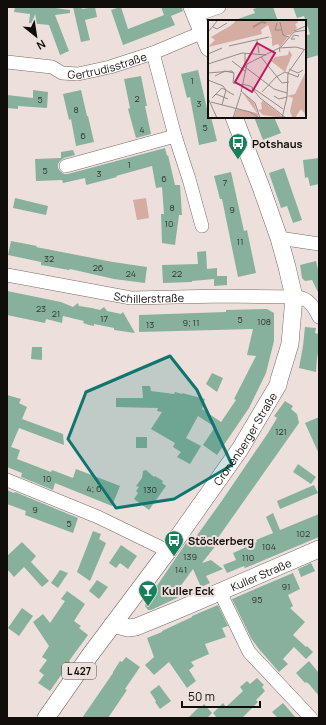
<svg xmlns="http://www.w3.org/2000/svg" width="326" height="725" viewBox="0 0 326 725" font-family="Manrope,sans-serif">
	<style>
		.green { fill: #d5aca1 }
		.building { fill: #88b19d }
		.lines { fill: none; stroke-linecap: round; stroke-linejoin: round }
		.minor-casing { stroke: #766a67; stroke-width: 14 }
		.major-casing { stroke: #766a67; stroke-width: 18 }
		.minor { stroke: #fff; stroke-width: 13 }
		.major { stroke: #fff; stroke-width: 17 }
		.marked { fill: #0f766e; fill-opacity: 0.2; stroke: #0f766e; stroke-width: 3; stroke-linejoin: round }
		.labels { text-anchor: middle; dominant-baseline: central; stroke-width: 4; stroke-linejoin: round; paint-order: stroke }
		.number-label { font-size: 9px; fill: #2f3630 }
		.shield { fill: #eddfdc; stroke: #534c4a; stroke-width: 1 }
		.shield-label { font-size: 10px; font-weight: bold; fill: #110d0b }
		.street-label { font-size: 11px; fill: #110d0b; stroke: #eddfdc }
		.poi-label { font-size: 11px; font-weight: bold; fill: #110d0b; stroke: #eddfdc; text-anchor: start }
		.inset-river { fill: none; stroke: #b48b7f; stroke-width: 2 }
		.inset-road { fill: none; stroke: #958b88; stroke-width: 1 }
		.view { fill: #c2185b; fill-opacity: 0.15; stroke: #c2185b; stroke-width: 2 }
		.inset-edge { fill: none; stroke: #110d0b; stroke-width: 2 }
	</style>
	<rect width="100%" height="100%" fill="#eddfdc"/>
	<!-- green -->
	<path class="green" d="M146,198L149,218L137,220L133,200Z"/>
	<!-- building -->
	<path class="building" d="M15,7H48L70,10V13L55,15L69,51L60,55L49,25L29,23L30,14L14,12Z
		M73,7H82V9L95,7L97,17L85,20L90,40L81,42Z
		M120,7H121L128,29L164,15L161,7H182L183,11L171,16L175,25L123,45L111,10Z
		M260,7H273L278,21H236L235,20L255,13L253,9Z
		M293,7H319V55L305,59V36L310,34L304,16L297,18Z
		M198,70L209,117H211L217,141L199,145L190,97L187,98L181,74Z
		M141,76L147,106H145L151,134L136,138L128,109L130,108L124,79Z
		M33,90L48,92L47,108L18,106V109L7,108V95L33,98Z
		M81,90L87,116H88L94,142L76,146L71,119L69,120L63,94Z
		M254,117H274L281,133L263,140Z
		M165,148L167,156L168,155L175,185H180L182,215H179L175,245L162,243L161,214H164L162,187L156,188L152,166L116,176L117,177L86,185L85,178L63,183L62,180L36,181L35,159L61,158V152L73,150L75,155L64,158L60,161L58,164V168L60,171L64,174H68Z
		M319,158V184L310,186L308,177L305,178L303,160Z
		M284,168L302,220L293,223L287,206L281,208L269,173Z
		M231,172L244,231L247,230L256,273L238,277L222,199H220L214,176Z
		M15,198L48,206L46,215L13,208Z
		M11,241L37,246L36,247L113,262L147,267L145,283L114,279L70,269L69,270L41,265V262L8,255Z
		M206,251L207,269L217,268V276H227V285L214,286V279L192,281V282L163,283L162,265L198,264L197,252Z
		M316,261L319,274V294L312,280L305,281L302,278L300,265Z
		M7,291L61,302L73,307L78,303L79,306L92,308L100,310L104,307L107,311L121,314L123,312L135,333L114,330V328L94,324V326L89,325L83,323L84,321L63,316L62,323L46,319L45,323L7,315Z
		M267,309L274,313V341L266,373L249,408L217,455L203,445L215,427L198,416L186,438L201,446L190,464L177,457L181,452L173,447L175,443L151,429L162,412L157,411L158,408L116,407V398H143L142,386H150L151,391L174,394L175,392L182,394V393L205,399L202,409L221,422L236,400L234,399L256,356L247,355L253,329L139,332V315L226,312V310Z
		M305,327L316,328L315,333L319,334L318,342H319V348L317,358L316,372L299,368L303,346Z
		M32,347H42V360L31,359Z
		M212,373L223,378L217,392L206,384Z
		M7,395L21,399L19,403L27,407L22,419L63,434L64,445L19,428L11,447L20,450L17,459L51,472L52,470L73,478L76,469L120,486L112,506L55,483L53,490L21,477L22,473L7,467Z
		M285,401L293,406L291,409L297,414L299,423L215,542L217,544L202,563L211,560L223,569L206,576L210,583L201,587L193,569L177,591L179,597L151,610H148L145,606L146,602L186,543L190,545L221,502L268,433L277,418L274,416Z
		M319,417V454L305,423Z
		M136,437H147V448H136Z
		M298,464L316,477L311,484L293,472Z
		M146,470L154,477L155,476L163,481L162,483L166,486L149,510L134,499L138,493L136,491L139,487L136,486L142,478L143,471Z
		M314,485L318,493L280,509L277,501Z
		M7,490L14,493L15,492L78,518L73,533L25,515L26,511L7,504Z
		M273,513L280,530L319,514V537L245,568L244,566L227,573L223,565L236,560L233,553L257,542L256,540L273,533L266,517Z
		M93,531L101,534L99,539L106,543L90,581L77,572Z
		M22,542L36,556L31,562L49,581L42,587L24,567L14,577L7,569V556Z
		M121,545L137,556L128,569L120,563L116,568L109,563Z
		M311,563L315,571L301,577L298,569Z
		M60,570L68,573L58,588L51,583Z
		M293,573L300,589L288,595L293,606L290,608L305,622L293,635L306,647L307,646L313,652L306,659L294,647L283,659L288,664L279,672L259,649L251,638L232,599Z
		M97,580L108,587L99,599L89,591Z
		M67,591L85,604L74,621L81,626L79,628L88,635L69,661L70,662L50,691L38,683L44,675L39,671L47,660L42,657L49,646L33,622L43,614L50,623L65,601L61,599Z
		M218,605L228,626L222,628L226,637L205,644L209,654L191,662L194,666L189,670L196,681L187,688L169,662L154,675L145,665L154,657L147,638L162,632V631L192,617V616Z
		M22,608L33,616L19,636L8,628Z
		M126,657L140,667L125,689L127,690L108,718H82L113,673V672L120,661L122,662Z
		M309,661L319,673V696L309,684L306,682L305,683L296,673Z
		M257,678L264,685L262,687L265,691L256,700L258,702L242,718H217L213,713L223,703L226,707L243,691L240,687L247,681L250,684Z
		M159,685L171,701L160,709L155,702L156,701L150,692Z
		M283,703L296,718H278L272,712Z
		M204,704L212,713L207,718H188L200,706L201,708Z"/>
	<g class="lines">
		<!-- minor casing -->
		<g class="minor-casing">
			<g id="minor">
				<path d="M196,15L219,7"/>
				<path d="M153,53L175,136L189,179L202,226"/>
				<path id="s1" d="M7,62L52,67L62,73L78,74L110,67L153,53L203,32"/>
				<path d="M66,166L175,136"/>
				<path d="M279,238L319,244"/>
				<path id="s2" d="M7,275L131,298L223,296L298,297C309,299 314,307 319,317"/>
				<path d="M7,480L98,517L168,551"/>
				<path d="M220,592L249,652L311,718"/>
			</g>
		</g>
		<!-- major casing -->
		<g class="major-casing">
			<g id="major">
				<path d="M192,7L209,48"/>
				<path id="s3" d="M113,624L128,628L136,627L180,609L319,549"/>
				<path id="s4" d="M46,718L90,655L168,551L240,449L278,385L279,380L290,344L294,297L287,267L279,238L261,187L234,117"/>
			</g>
		</g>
		<!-- minor -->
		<use href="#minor" class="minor"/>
		<!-- major -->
		<use href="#major" class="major"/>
	</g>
	<!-- marked area -->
	<path class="marked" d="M170,356L197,390L232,465L174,499L116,508L68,439L86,392Z"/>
	<!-- icons -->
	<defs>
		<g id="bus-pin" transform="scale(1)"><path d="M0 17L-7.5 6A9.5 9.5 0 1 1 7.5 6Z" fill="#177f5a" stroke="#eddfdc"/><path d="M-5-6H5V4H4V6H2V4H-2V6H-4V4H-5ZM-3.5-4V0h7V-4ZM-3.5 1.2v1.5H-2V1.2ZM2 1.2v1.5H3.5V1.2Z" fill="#fff"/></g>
		<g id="bar-pin" transform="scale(1)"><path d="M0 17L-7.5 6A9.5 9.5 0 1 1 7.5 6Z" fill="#177f5a" stroke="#eddfdc"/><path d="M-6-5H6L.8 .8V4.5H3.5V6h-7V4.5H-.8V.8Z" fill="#fff"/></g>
	</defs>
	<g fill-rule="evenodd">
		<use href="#bus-pin" x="238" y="143"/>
		<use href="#bus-pin" x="174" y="540"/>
		<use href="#bar-pin" x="148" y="590"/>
	</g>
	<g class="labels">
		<!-- number labels -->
		<g class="number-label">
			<text x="192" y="80">1</text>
			<text x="137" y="98">2</text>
			<text x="40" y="99">5</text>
			<text x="199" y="103">3</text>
			<text x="76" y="109">8</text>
			<text x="205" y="127">5</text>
			<text x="142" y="129">4</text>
			<text x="83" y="135">6</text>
			<text x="129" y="164">1</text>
			<text x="45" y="170">5</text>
			<text x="99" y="173">3</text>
			<text x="164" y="178">6</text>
			<text x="225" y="182">7</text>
			<text x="172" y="207">8</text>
			<text x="232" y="209">9</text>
			<text x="169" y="223">10</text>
			<text x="240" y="241">11</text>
			<text x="49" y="258">32</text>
			<text x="98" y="267">26</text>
			<text x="131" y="273">24</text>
			<text x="177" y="273">22</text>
			<text x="41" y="308">23</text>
			<text x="56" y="313">21</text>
			<text x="104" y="318">17</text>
			<text x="240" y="319">5</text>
			<text x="264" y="321">108</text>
			<text x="191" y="322">9; 11</text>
			<text x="150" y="324">13</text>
			<text x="281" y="431">121</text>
			<text x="47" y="478">10</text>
			<text x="94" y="488">4; 6</text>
			<text x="150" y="489">130</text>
			<text x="35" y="509">9</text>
			<text x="69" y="523">5</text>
			<text x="303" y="533">102</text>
			<text x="269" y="546">104</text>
			<text x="190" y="556">139</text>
			<text x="248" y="557">110</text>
			<text x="181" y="569">141</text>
			<text x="286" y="586">91</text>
			<text x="257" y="599">95</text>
		</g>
		<!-- shield labels -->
		<rect class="shield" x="62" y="663" width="34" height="16" rx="3"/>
		<g class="shield-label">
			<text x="79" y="671">L 427</text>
		</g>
		<!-- street labels -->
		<g class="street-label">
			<text stroke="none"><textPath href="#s1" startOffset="103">Gertrudisstraße</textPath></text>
			<text stroke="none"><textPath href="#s2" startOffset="144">Schillerstraße</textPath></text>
			<text stroke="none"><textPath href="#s4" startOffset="343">Cronenberger Straße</textPath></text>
			<text stroke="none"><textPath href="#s3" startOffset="159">Kuller Straße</textPath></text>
		</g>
		<!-- poi labels -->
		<g class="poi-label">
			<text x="252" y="143">Potshaus</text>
			<text x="188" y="540">Stöckerberg</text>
			<text x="162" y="590">Kuller Eck</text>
		</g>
	</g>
	<!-- overview -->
	<g transform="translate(208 20)">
		<rect width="98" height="98" fill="#eddfdc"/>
		<path d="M26,0H89L90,3L87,4L89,8L82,15H76L80,17L72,27L70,24L64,26V18L61,17H64L60,5L53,10L54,14L0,27L7,20L3,17L22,6L27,2ZM81,30L84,35L77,52L63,41L67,37L80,35ZM98,51V95L93,89L87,98L84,97L82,91L85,78L79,76L87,74ZM34,72L46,83L51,98L26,97L29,89L49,93ZM55,81L74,96V98L55,95L50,90L54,89L53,83Z" fill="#d5aca1"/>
		<path class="inset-river" d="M45,7L54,2L58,3"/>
		<path class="inset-road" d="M72,2L75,15L81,17M69,3L67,10H73M5,7L9,9L19,3M86,11L98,6M0,12L10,0M87,19H83L86,15L91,16M49,20L51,33M21,26L61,17M72,32L71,28L88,27L98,30M37,33V47L66,69L79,73M0,34L14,28M53,37L74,63L81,62M24,41L37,51M0,44L34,33L58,35M81,49L90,53L95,50M0,53L24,51L26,54L25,63L34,65M7,56L17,51L26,53M0,60L15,66L18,70L14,85M34,64L42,66L75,89M44,68L52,78L78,98M33,71L47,83L52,98M33,72L39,44L73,27L86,12L98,10M54,72L68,57L77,52L90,57L91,54M8,74L20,79M66,76L71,79L79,77M0,78L9,98M4,78L14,68L26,75M3,82L42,92L50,97M25,98L33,73M74,98L79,77L80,53L96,30"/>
		<path class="view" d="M49,23L67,33L44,72L27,62Z"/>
		<rect width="98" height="98" class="inset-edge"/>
	</g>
	<!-- border -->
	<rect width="326" height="725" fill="none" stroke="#110d0b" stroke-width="16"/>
	<!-- north arrow -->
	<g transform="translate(36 36) rotate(150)" stroke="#eddfdc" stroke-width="3" paint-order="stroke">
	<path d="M0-3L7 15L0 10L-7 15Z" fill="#110d0b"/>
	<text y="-6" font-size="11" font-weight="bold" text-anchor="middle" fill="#110d0b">N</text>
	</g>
	<!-- scale -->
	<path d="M182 701v6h78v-6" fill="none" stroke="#110d0b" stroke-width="2"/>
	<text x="188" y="701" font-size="12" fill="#110d0b" stroke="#eddfdc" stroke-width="3" paint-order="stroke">50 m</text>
</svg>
